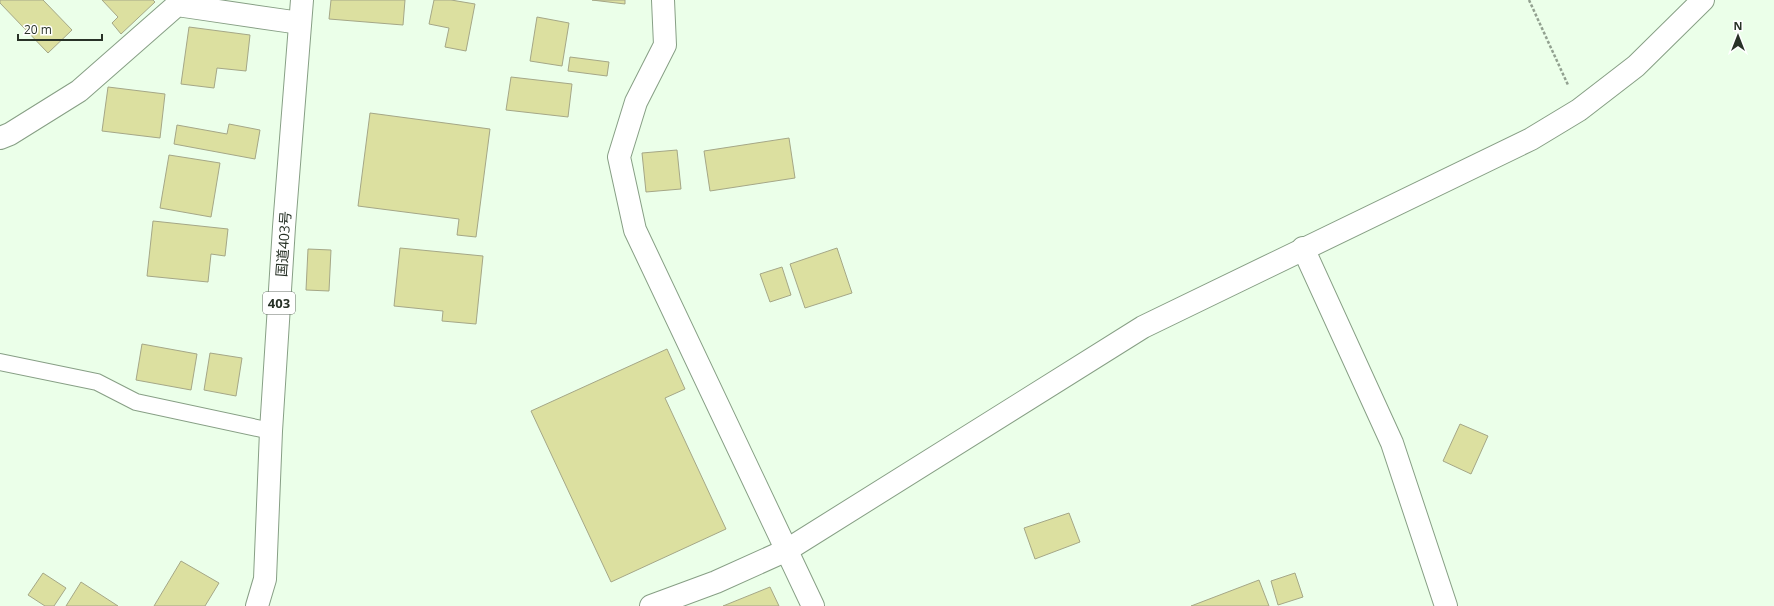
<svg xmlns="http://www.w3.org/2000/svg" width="1774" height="606" viewBox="0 0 1774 606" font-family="'Open Sans','Noto Sans JP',sans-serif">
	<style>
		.building { fill: #dce0a0; stroke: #a5a787 }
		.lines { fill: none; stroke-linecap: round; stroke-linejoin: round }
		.service-casing { stroke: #879f85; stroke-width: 18 }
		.minor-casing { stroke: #879f85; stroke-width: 24 }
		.tertiary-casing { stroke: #879f85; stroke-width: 24 }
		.trunk-casing { stroke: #879f85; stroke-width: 24 }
		.path { stroke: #92a190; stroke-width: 2.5; stroke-dasharray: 3 2; stroke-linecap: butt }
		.service { stroke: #fff; stroke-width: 16 }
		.minor { stroke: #fff; stroke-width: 22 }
		.tertiary { stroke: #fff; stroke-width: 22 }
		.trunk { stroke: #fff; stroke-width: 22 }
		.labels { text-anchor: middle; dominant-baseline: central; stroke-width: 4; stroke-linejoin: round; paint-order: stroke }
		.shield { fill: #fff; stroke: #687068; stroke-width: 1 }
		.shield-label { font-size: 13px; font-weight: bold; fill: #283227 }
		.street-label { font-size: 14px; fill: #283227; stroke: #fff }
	</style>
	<rect width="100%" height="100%" fill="#ebffe9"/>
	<!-- building -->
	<path class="building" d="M0,0H43L72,30L48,53L0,3Z
		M102,0H153L155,2L121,34L112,23L118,17Z
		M331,0H405L403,25L329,19Z
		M434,0H451L475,4L466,51L445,47L449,28L429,24Z
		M592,0H625V4Z
		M537,17L569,23L562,66L530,61Z
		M189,27L250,35L246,71L217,68L214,88L181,84Z
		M570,57L609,62L607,76L568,71Z
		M511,77L572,84L568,117L506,110Z
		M108,87L165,94L160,138L102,131Z
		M370,113L490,129L476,237L457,235L459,219L358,206Z
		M229,124L260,130L255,159L174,144L177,125L227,134Z
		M789,138L795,178L710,191L704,151Z
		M677,150L681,189L646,192L642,153Z
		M169,155L220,163L211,217L160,208Z
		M153,221L228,229L225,256L211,254L208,282L147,276Z
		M400,248L483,256L476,324L442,321L443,311L394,306Z
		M837,248L852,293L805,308L790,264Z
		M308,249L331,250L329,291L306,290Z
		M782,267L791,295L770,302L760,274Z
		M142,344L197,354L191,390L136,380Z
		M667,349L685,389L665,398L726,529L611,582L531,411Z
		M210,353L242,358L236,396L204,390Z
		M1460,424L1488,436L1471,474L1443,461Z
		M1069,513L1080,542L1035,559L1024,528Z
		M181,561L219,583L205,606H154Z
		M43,573L66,588L54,606H45L28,595Z
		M1295,573L1303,597L1278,605L1271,581Z
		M1259,580L1269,606H1191Z
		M81,582L118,606H66Z
		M770,587L779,606H723Z"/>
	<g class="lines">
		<!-- service casing -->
		<g class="service-casing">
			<path id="service" d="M0,362L97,382L136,402L271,431"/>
		</g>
		<!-- minor casing -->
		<g class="minor-casing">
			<path id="minor" d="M663,0L665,45L636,102L619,157L635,230L813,606
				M0,138L10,134L79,91L177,5L300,23
				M1303,248L1392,443L1446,606"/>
		</g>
		<!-- tertiary casing -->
		<g class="tertiary-casing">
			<path id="tertiary" d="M651,606L716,582L787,550L1143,327L1531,139L1579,110L1636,66L1703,0"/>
		</g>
		<!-- trunk casing -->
		<g class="trunk-casing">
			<path id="trunk" d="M257,606L265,579L271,431L284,227L302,0"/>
		</g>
		<!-- path -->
		<path class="path" d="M1529,0L1568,85"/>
		<!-- service -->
		<use href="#service" class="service"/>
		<!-- minor -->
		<use href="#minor" class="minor"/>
		<!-- tertiary -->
		<use href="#tertiary" class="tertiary"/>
		<!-- trunk -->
		<use href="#trunk" class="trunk"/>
	</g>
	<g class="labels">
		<!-- shield labels -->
		<rect class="shield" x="263" y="292" width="32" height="22" rx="3"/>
		<g class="shield-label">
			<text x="279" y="303">403</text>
		</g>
		<!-- street labels -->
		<g class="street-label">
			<text transform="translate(283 244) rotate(-86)">国道403号</text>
		</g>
	</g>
	<!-- north arrow -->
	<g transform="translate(1738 36)" stroke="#ffffff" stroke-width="3" paint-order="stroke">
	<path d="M0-3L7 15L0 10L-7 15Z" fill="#283227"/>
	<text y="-6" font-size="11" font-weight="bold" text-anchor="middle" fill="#283227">N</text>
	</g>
	<!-- scale -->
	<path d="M18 34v6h84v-6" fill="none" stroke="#283227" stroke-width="2"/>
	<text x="24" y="34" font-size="12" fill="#283227" stroke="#ffffff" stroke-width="3" paint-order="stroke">20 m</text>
</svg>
